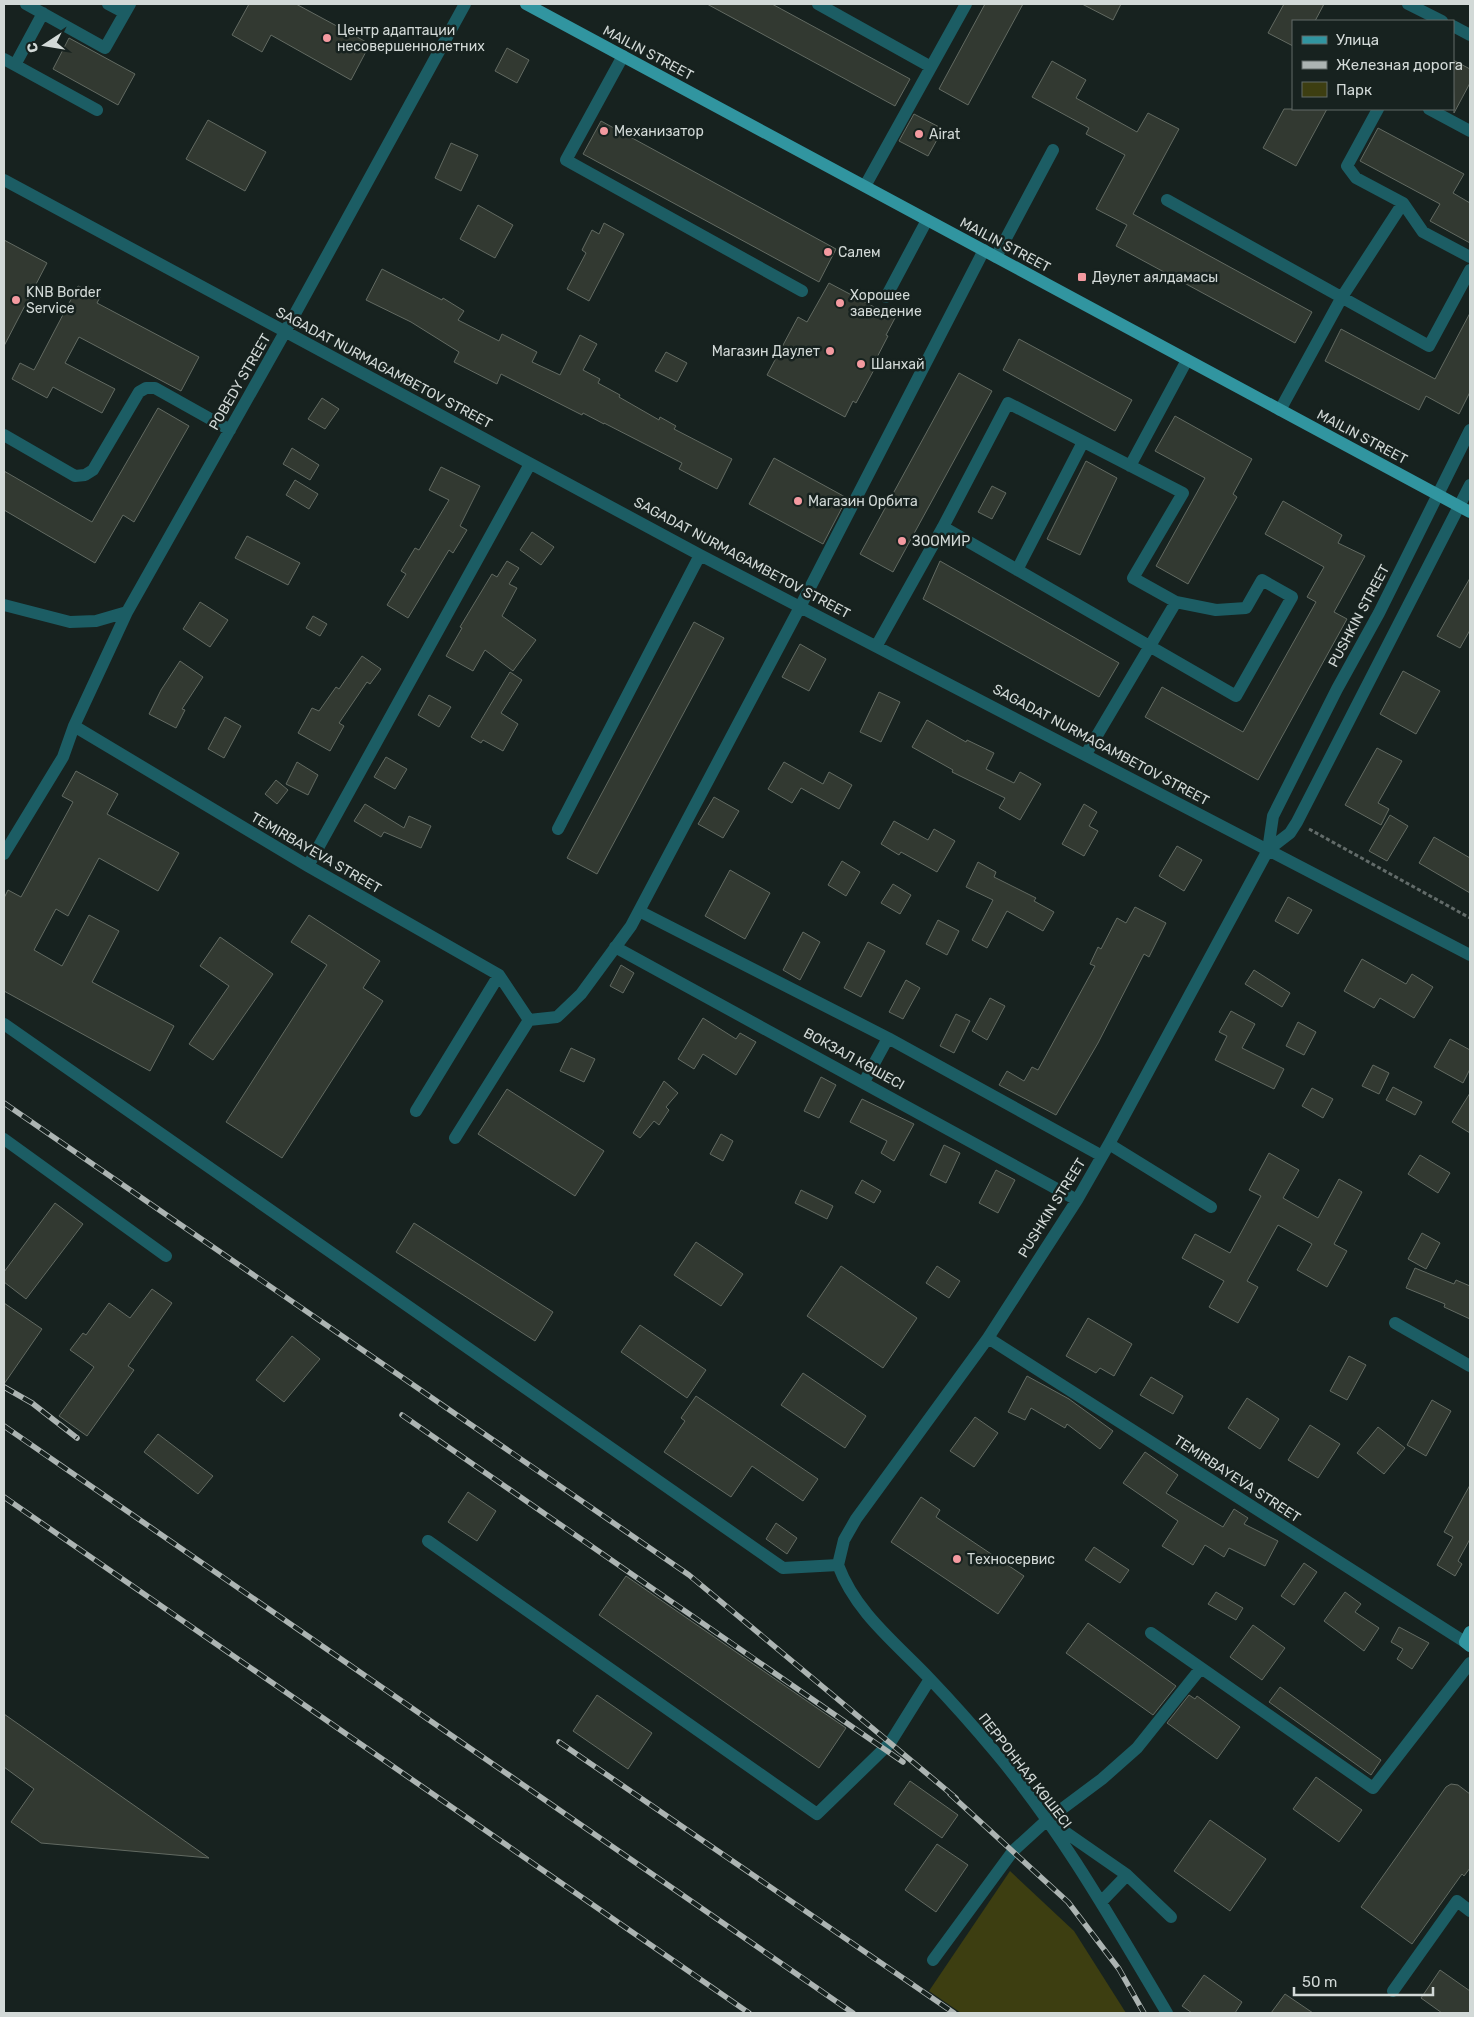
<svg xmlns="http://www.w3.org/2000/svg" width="1474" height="2017" viewBox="0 0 1474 2017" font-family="Rubik,sans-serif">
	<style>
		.green { fill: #3d3e11 }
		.building { fill: #323931; stroke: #626a62 }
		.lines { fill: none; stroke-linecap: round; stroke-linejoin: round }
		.path { stroke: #626b69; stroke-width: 3; stroke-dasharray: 4 2.5; stroke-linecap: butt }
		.minor { stroke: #1c5d64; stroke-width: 12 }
		.major { stroke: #3195a0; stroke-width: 12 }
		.rail-casing { stroke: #acb4b2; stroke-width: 5.5 }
		.rail { stroke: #17221f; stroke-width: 4; stroke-dasharray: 11; stroke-linecap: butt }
		.poi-dot { fill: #f49aa0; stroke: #17221f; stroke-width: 2 }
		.labels { text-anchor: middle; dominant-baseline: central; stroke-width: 5; stroke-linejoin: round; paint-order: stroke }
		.poi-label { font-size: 14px; fill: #d2d9d7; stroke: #17221f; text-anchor: start }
		.street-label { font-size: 14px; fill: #d2d9d7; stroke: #17221f }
	</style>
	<rect width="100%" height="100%" fill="#17221f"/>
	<!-- green -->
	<path class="green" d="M1010,1871L1074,1931L1126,2013H961L929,1991Z"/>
	<!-- building -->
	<path class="building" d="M249,4H296L370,44L351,80L271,35L262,52L232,35Z
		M707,4H772L910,79L895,106Z
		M985,4H1023L968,105L939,89Z
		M1082,4H1121L1113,20Z
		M1284,4H1324L1315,21H1293V46L1268,33Z
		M69,38L135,74L118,105L53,69Z
		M507,48L529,60L517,83L495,71Z
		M1453,60L1470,69V83L1454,113Z
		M1052,61L1086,80L1076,98L1137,132L1148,113L1179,129L1133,214L1312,312L1295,343L1116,246L1127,225L1096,209L1125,155L1086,134L1089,128L1032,97Z
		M1284,109H1327L1296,166L1263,148Z
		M914,114L943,129L928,156L899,141Z
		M208,120L266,152L245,191L186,159Z
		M601,121L836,249L819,282L583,154Z
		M1378,128L1464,174L1453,193L1470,203V243L1430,221L1440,204L1360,161Z
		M451,143L478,155L461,191L435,178Z
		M478,205L513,225L495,258L460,239Z
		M604,223L624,234L589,301L567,289L586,253L582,250L592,230L599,234Z
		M4,240L47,263L4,346Z
		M382,269L442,300L443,298L464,311L458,320L499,341L502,334L537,352L532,362L560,375L580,335L597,344L583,370L600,379L598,383L620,395L619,397L659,420L660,417L676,426L674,429L732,459L717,489L679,469L682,463L604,423V424L583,413L582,415L501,374L497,384L454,362L459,352L411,322L366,300Z
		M829,283L895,318L886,335L888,336L873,365L876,366L856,403L853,401L845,417L767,375L798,317L807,322Z
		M78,286L100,297L97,303L199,357L181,391L79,337L65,363L115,389L102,413L53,387L47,398L12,379L20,363L34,370Z
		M1470,313V392L1459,414L1426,396L1419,410L1325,361L1341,329L1435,379Z
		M1019,339L1132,400L1115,431L1003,370Z
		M666,352L687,363L677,382L655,371Z
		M959,373L992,391L893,572L860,554Z
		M322,398L339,409L325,429L308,419Z
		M158,408L189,426L134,522L123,515L95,563L4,510V471L92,522Z
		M1175,416L1252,459L1233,494L1237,497L1188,584L1156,566L1205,478L1155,451Z
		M292,448L319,465L310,480L283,464Z
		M774,458L847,498L823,544L749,504Z
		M1086,461L1117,478L1080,555L1047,539Z
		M441,467L480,486L460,526L467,530L453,553L449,550L408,618L387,605L406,574L401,571L415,548L419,550L449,500L429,490Z
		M295,480L318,494L309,509L286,495Z
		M992,486L1006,493L992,519L978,512Z
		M1283,501L1342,535L1338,543L1365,556L1334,612L1347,619L1258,780L1145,717L1162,687L1243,732L1316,602L1307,597L1324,567L1265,534Z
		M532,532L554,547L541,565L520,550Z
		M247,536L300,563L288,585L235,558Z
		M507,561L519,568L509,584L517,588L502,616L536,640L513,671L485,650L473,671L446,656L462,628L460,627L492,574L497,577Z
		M940,561L1119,663L1099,697L923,599Z
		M1470,578V630L1460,648L1437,636Z
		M200,602L228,620L210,647L183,629Z
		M313,616L327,624L320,636L306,628Z
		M694,622L724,638L597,874L567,858Z
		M800,644L826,659L809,691L782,677Z
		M362,656L381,669L370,684L367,682L339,723L344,726L330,751L298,733L312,708L319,711L336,687L339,689Z
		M180,661L203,677L182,709L185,710L176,728L149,714L161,690Z
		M1403,671L1440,691L1416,734L1380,714Z
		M510,672L522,680L501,713L518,724L503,751L483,740L481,743L471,737Z
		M879,692L900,702L881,742L860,732Z
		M429,695L451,707L439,727L418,715Z
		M225,717L241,726L224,758L208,749Z
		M927,720L966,742L967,740L994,753L986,769L1014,783L1020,772L1041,784L1020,820L999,808L1005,798L952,772L953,770L912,747Z
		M1377,748L1402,761L1378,803L1389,809L1381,825L1345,805Z
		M386,757L407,769L395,789L374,777Z
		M297,762L318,775L308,795L286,784Z
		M784,762L823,784L829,772L852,785L839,809L801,788L792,803L768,789Z
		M76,771L118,794L107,814L179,853L158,891L99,858L68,916L56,909L34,950L62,966L89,915L119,931L92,982L174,1026L150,1071L4,991V898L8,890L21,897L73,802L62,796Z
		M276,780L288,790L277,804L265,794Z
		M714,797L739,811L723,838L698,824Z
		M365,804L404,828L409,816L431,826L421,848L384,832L381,837L354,821Z
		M1084,804L1097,812L1089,826L1098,831L1084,856L1062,844Z
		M1390,815L1408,826L1387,861L1369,851Z
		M894,821L928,840L934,829L955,841L937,872L901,852L899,855L881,844Z
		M1434,837L1470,858V893L1419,863Z
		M1177,846L1202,860L1184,891L1159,876Z
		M842,861L860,872L846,896L828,885Z
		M978,862L996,872L994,877L1036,898L1034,901L1054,912L1043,931L1007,911L987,948L972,940L993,900L966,887Z
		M730,870L770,893L745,939L705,916Z
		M893,884L911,895L900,914L881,903Z
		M1288,897L1312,910L1298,934L1275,921Z
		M1135,907L1166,923L1149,957L1144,954L1098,1043L1056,1115L999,1085L1007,1071L1024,1081L1032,1067L1038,1070L1095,966L1090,964L1098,947L1101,949L1117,918L1126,923Z
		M309,915L380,961L363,988L383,1001L282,1158L226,1122L327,965L291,942Z
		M938,920L959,931L947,955L926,944Z
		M803,932L820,942L800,980L783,970Z
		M220,937L273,974L213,1060L189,1044L229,986L200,966Z
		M868,942L885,951L861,997L844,988Z
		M1362,959L1406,984L1412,974L1433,987L1414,1018L1380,998L1374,1008L1344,991Z
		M621,965L634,973L623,993L610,986Z
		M1254,970L1290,993L1282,1007L1245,984Z
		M906,980L920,988L903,1019L889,1012Z
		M990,998L1005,1006L987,1040L972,1031Z
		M1231,1011L1255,1024L1242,1048L1284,1069L1274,1089L1215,1060L1227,1036L1219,1032Z
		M956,1014L970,1021L954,1053L940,1046Z
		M703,1018L736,1039L740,1033L756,1042L736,1075L703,1054L694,1069L678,1059Z
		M1298,1022L1316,1032L1304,1055L1286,1046Z
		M1450,1039L1470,1050V1069L1463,1083L1434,1067Z
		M571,1048L595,1059L584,1082L560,1071Z
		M1373,1065L1389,1073L1379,1094L1362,1086Z
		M821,1077L836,1085L819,1118L804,1111Z
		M664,1081L678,1093L666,1107L669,1110L659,1125L654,1121L640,1138L633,1133Z
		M1393,1087L1422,1102L1415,1115L1386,1100Z
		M1312,1088L1333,1099L1323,1118L1302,1106Z
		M507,1089L604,1151L575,1196L478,1134Z
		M1470,1093V1133L1452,1122Z
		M862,1099L914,1124L894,1161L881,1153L887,1141L850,1122Z
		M721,1134L733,1141L723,1161L710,1154Z
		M944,1145L960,1153L946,1183L930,1175Z
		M1269,1153L1299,1170L1283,1198L1318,1218L1339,1179L1362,1192L1334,1244L1347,1251L1327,1287L1297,1270L1312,1244L1278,1225L1247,1281L1258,1287L1238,1323L1209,1307L1224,1281L1182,1258L1195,1234L1230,1253L1261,1196L1249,1190Z
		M1420,1155L1450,1173L1438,1193L1408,1174Z
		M996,1170L1015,1180L998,1213L979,1203Z
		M862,1180L881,1191L874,1203L855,1193Z
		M801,1190L833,1206L827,1219L795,1203Z
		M55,1203L83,1224L26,1299L4,1282V1272Z
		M414,1223L553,1312L535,1341L396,1252Z
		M1422,1233L1440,1243L1426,1269L1408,1259Z
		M696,1242L743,1274L721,1306L674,1275Z
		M841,1266L917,1318L883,1368L807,1316Z
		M937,1266L960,1281L949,1298L926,1283Z
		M1415,1268L1454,1284L1456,1280L1470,1286V1319L1444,1307L1445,1304L1406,1288Z
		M152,1289L172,1303L128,1366L134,1370L87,1436L59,1416L94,1367L70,1350L83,1333L86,1335L109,1303L130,1318Z
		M4,1303L42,1329L4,1384Z
		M1088,1318L1132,1344L1114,1376L1100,1368L1096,1373L1066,1356Z
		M640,1325L706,1370L687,1398L621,1352Z
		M292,1336L320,1359L284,1402L256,1380Z
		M1349,1356L1366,1365L1347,1400L1330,1391Z
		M803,1373L866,1416L845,1448L781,1405Z
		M1027,1376L1069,1399L1113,1431L1100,1449L1067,1424L1065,1428L1031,1408L1025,1420L1008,1412Z
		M1151,1377L1183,1396L1173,1414L1140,1395Z
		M696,1396L818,1479L803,1501L752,1466L731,1497L664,1452L685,1421L681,1418Z
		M1247,1398L1279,1419L1260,1449L1228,1428Z
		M1432,1400L1451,1411L1426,1456L1407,1445Z
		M975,1417L998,1433L974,1467L950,1451Z
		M1310,1425L1340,1444L1318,1478L1288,1460Z
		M1378,1427L1405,1448L1384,1474L1357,1453Z
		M158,1434L213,1476L198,1494L144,1452Z
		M1145,1452L1178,1475L1166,1493L1223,1527L1234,1509L1248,1518L1244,1524L1278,1541L1265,1566L1229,1548L1224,1557L1205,1545L1193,1565L1162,1546L1178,1521L1123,1483Z
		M1470,1485V1539L1458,1561L1462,1564L1455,1576L1437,1565L1453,1537L1444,1532Z
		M468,1492L496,1511L477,1541L448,1522Z
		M921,1497L940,1510L936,1517L1024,1576L998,1614L891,1542Z
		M776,1523L797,1538L787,1554L766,1539Z
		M1094,1547L1129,1570L1120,1583L1085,1560Z
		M1304,1563L1317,1572L1294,1605L1281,1596Z
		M626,1576L846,1728L819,1768L599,1615Z
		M1216,1592L1243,1608L1236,1620L1208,1604Z
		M1345,1592L1361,1604L1355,1612L1379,1628L1364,1651L1324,1621Z
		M1088,1623L1176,1686L1153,1715L1066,1653Z
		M1253,1625L1285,1648L1262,1680L1230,1657Z
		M1399,1627L1429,1643L1412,1669L1397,1659L1403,1649L1391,1642Z
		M1280,1687L1381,1760L1371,1775L1269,1702Z
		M597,1695L652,1733L628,1769L573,1731Z
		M1189,1695L1195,1699L1197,1696L1240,1727L1217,1759L1167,1723Z
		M4,1714L209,1858L41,1843L11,1822L34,1789L4,1767Z
		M1316,1777L1362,1810L1339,1842L1293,1809Z
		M910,1781L958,1815L942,1838L894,1804Z
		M1451,1784L1458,1785L1470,1794V1868L1464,1876L1462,1874L1412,1944L1361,1907L1446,1787Z
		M1210,1820L1266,1859L1230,1911L1174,1871Z
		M937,1844L968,1865L936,1912L905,1890Z
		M1440,1970L1470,1991V2013H1442L1421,1998Z
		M1204,1975L1242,2002L1235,2013H1192L1182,2006Z
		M1285,1994L1313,2013H1271Z"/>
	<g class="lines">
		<!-- path -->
		<path class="path" d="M1309,829L1470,918"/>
		<!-- minor -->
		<path class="minor" d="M26,4L105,48L130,4
			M108,4L125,13
			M818,4L931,67
			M1408,4L1442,21
			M1453,26L1470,35
			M623,56L566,160L802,291
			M4,59L97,110
			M15,65L43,13
			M1378,109L1347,166L1356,178L1403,203L1423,232L1470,257
			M1429,109L1470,131
			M4,180L700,555L1470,955
			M865,186L966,4
			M1167,200L1429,346L1470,270
			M996,257L1053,150
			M886,297L927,220
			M1280,410L1342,297L1403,203
			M4,435L75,476L85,475L93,470L139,392L146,388H155L230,430
			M1130,466L1187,360
			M943,527L1236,696L1292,597L1262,580L1246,608L1216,610L1176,602L1086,754
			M1017,570L1083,442
			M4,605L70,622L96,621L127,612
			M877,645L943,527L1008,403L1183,493L1133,578L1176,602
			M74,726L308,866L499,975L529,1020
			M558,829L700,555
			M1268,850L1290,833L1297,822L1470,485
			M4,854L63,757L74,726L127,612L285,332L465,4
			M308,866L530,464
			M639,911L888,1038L1102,1156
			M615,947L1077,1200
			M529,1020L557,1017L581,994L631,926L800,607L984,250
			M4,1024L783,1568L838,1565
			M864,1082L888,1038
			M416,1111L499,975
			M455,1138L529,1020
			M4,1139L166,1256
			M1109,1144L1211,1207
			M1395,1323L1470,1366
			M988,1338L1465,1642
			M428,1541L817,1814L890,1743L930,1679
			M838,1565L844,1540L856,1519L988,1338L1077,1200L1109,1144L1268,850L1273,816L1337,689L1379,613L1470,430
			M838,1565C856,1613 896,1643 930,1679C953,1703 975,1728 996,1753C1063,1833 1114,1924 1167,2013
			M1151,1633L1373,1788L1470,1663
			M1055,1825L1127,1875
			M1101,1902L1127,1875L1171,1917
			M933,1960L1013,1851L1047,1820L1102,1779L1137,1748L1201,1668
			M1393,1991L1457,1901L1470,1911"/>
		<!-- major -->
		<path class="major" d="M526,4L1470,512
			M1470,1632L1465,1642L1470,1646"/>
		<!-- rail casing -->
		<g class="rail-casing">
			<path id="rail" d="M4,1103L689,1575L956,1798
				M4,1387L32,1403L77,1438
				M402,1415L903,1762
				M4,1426L853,2013
				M4,1497L749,2013
				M559,1742L954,2013
				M950,1794L1068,1902L1119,1969L1144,2013"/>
		</g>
		<!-- rail -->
		<use href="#rail" class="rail"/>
	</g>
	<!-- markers -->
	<g class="poi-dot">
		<circle cx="327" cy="38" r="5"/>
		<circle cx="604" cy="131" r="5"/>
		<circle cx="919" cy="134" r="5"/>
		<circle cx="828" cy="252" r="5"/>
		<rect x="1077" y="272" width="10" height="10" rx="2.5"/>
		<circle cx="16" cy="300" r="5"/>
		<circle cx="840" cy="303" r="5"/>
		<circle cx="830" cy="351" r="5"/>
		<circle cx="861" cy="364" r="5"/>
		<circle cx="798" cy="501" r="5"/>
		<circle cx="902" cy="541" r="5"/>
		<circle cx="957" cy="1559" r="5"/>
	</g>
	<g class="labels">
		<!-- poi labels -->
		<g class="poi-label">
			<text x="337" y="30">Центр адаптации<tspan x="337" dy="16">несовершеннолетних</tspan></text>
			<text x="614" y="131">Механизатор</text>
			<text x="929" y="134">Airat</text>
			<text x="838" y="252">Салем</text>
			<text x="1092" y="277">Дәулет аялдамасы</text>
			<text x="26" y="292">KNB Border<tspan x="26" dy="16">Service</tspan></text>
			<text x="850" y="295">Хорошее<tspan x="850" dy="16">заведение</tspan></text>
			<text x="820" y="351" text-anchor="end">Магазин Даулет</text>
			<text x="871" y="364">Шанхай</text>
			<text x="808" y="501">Магазин Орбита</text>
			<text x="912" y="541">ЗООМИР</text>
			<text x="967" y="1559">Техносервис</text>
		</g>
		<!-- street labels -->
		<g class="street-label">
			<text transform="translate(648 53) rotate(28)">MAILIN STREET</text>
			<text transform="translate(1005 245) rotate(28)">MAILIN STREET</text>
			<text transform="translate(384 368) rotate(28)">SAGADAT NURMAGAMBETOV STREET</text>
			<text transform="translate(240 382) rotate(-60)">POBEDY STREET</text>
			<text transform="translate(1362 437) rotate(28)">MAILIN STREET</text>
			<text transform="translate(742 558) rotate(28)">SAGADAT NURMAGAMBETOV STREET</text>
			<text transform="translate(1359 616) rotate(-62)">PUSHKIN STREET</text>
			<text transform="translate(1101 745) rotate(28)">SAGADAT NURMAGAMBETOV STREET</text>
			<text transform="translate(316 853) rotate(30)">TEMIRBAYEVA STREET</text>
			<text transform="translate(854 1059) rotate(29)">ВОКЗАЛ КӨШЕСІ</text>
			<text transform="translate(1052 1208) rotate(-58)">PUSHKIN STREET</text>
			<text transform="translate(1237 1479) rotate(33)">TEMIRBAYEVA STREET</text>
			<text transform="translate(1025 1771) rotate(52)">ПЕРРОННАЯ КӨШЕСІ</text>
		</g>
	</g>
	<!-- border -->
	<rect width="1474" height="2017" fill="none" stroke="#d2d9d7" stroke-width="10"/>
	<!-- legend -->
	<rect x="1292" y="20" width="162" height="90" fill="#17221f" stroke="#626b69"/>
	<rect x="1302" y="36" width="25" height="8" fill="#3195a0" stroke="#626b69"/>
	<text x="1336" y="45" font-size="15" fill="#d2d9d7">Улица</text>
	<rect x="1302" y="61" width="25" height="8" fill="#acb4b2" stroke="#626b69"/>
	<text x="1336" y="70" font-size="15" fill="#d2d9d7">Железная дорога</text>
	<rect x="1302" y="82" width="25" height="15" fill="#3d3e11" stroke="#626b69"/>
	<text x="1336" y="95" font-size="15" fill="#d2d9d7">Парк</text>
	<!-- north arrow -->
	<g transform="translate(45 45) rotate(258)" stroke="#17221f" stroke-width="4" paint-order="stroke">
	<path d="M0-4L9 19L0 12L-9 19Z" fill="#d2d9d7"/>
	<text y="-8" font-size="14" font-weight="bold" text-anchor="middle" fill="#d2d9d7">С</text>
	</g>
	<!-- scale -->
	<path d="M1294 1987v8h139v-8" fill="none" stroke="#d2d9d7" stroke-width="2.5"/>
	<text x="1302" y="1987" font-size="15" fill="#d2d9d7" stroke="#17221f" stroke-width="4" paint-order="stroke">50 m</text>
</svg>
